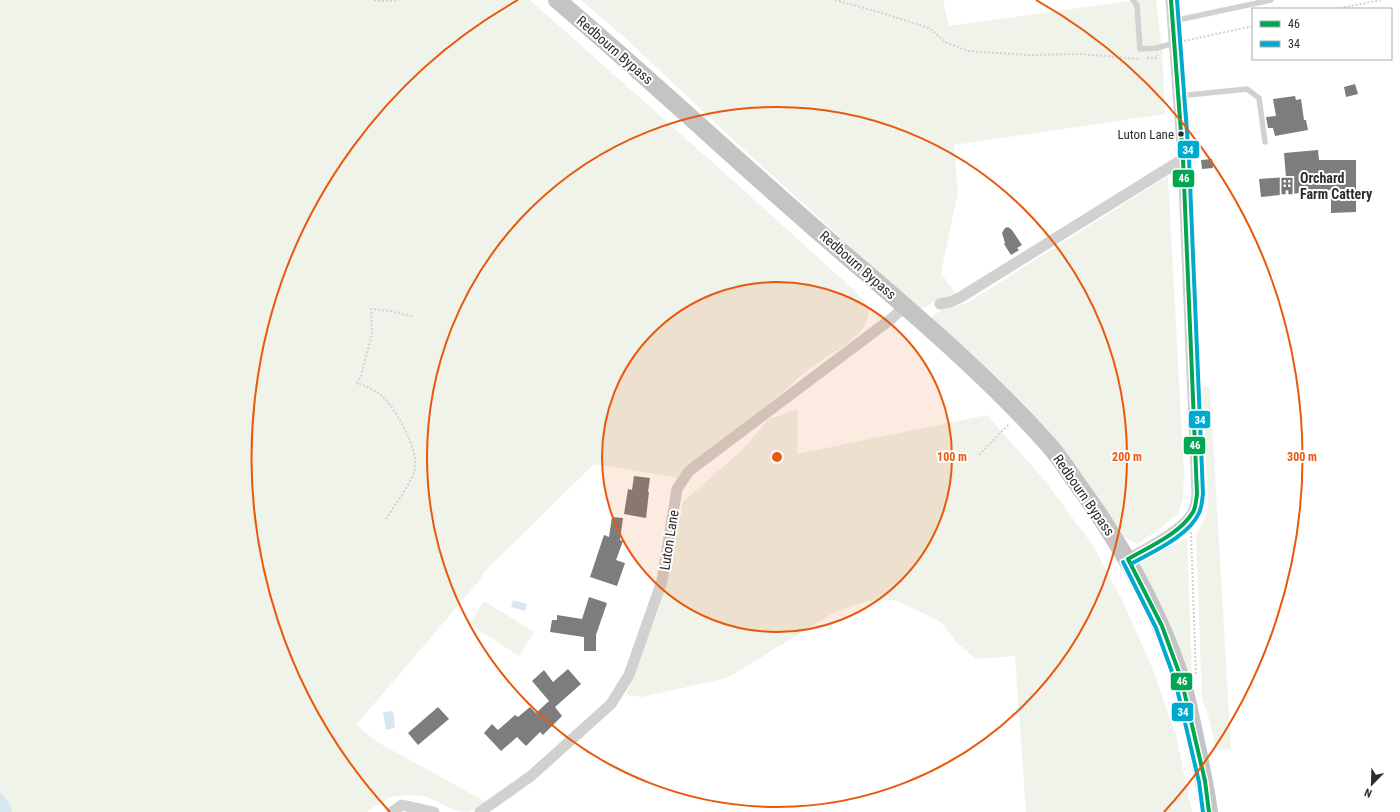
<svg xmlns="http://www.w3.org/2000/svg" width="1400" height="812" viewBox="0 0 1400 812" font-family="'Roboto Condensed',sans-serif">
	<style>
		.green { fill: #f0f3ea }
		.water { fill: #d6e7f0 }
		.building { fill: #7d7d7d }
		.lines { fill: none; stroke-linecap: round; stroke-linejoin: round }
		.path { stroke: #d1d1d1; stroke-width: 2; stroke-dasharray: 2 2; stroke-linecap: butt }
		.lane { stroke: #d1d1d1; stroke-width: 5.5 }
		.street { stroke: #d1d1d1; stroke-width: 11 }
		.primary { stroke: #c4c4c4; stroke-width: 18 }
		.bus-1-casing { stroke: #fff; stroke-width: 7 }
		.bus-2-casing { stroke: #fff; stroke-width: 7 }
		.bus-1 { stroke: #00a651; stroke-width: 4 }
		.bus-2 { stroke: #00a9ce; stroke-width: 4 }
		.ring { fill: none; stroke: #e8590c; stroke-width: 2 }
		.bus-dot { fill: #2c2c2c; stroke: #fff; stroke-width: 1.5 }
		.labels { text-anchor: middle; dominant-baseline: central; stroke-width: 4; stroke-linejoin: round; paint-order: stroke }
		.bus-label { font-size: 13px; fill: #2c2c2c; stroke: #fff; text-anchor: end }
		.street-label { font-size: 14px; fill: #2c2c2c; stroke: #fff }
		.poi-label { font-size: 14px; font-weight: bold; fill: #2c2c2c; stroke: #fff; text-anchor: start }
		.centre { fill: #e8590c; stroke: #fff; stroke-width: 2 }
		.ring-label { font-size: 12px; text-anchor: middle; font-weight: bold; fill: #e8590c; stroke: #fff; stroke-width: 4; stroke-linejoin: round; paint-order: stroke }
		.line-badge { stroke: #fff; stroke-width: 1.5 }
		.badge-label { font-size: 11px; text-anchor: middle; font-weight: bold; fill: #fff }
	</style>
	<rect width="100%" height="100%" fill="#fff"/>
	<!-- green -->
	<path class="green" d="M0,0H530L729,177L853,289L869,307C869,318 866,325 858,334C844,349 824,357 808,370C766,406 725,442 683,479L594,464L486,570L479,581L356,725L379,743L486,802C480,806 474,811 466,812C452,812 439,801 426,797C419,795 405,795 397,796C387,797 376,806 367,812H0Z
		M581,0H943L949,26L1137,0H1156L1162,49L1165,114L954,145L958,192L941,273L956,294L937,300L920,310L739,145L624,37Z
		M1168,176L1184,474L1183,498L1178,514L1158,530L1137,544L1125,537L1060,445L930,318L943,309L967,303Z
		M1203,387H1210L1231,749L1216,750L1208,715L1202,699L1196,536L1208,510Z
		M798,409L797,454L987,415L1046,482L1094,547L1123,602L1151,665L1176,735L1192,812H1026L1015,656L976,659L957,643L941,622L917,610L894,600L867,601L835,612L727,678L642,697L626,695L658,611L667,580L683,502L742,450L769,419Z
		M1187,538L1192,677L1140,565L1149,553L1162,546L1174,545Z
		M484,601L534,632L519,656L469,624Z"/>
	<!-- water -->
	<path class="water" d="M513,600L527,604L525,611L511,607Z
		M393,711L395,728L386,730L383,712Z
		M0,792L10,804L12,812H0Z"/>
	<!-- building -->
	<path class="building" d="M1355,84L1358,94L1346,97L1344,87Z
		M1295,96L1296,100L1301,99L1304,120H1306L1308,130L1275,136L1273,128H1268L1266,117L1276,116L1273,99Z
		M1318,150L1319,160H1356V212L1331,213V190L1261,197L1259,179L1286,177L1284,153Z
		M1212,159L1213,168L1202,169L1201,160Z
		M1008,227L1012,230L1022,245L1017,248L1019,250L1011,255L1004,244L1005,243L1002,233L1005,228Z
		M634,476L650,478L648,492H649L646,518L624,514L628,489L632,490Z
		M612,517L623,518L620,540L623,541L616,560L625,563L617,586L590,577L604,535L609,537Z
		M589,597L607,603L596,635V651H584V637L550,632L552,620H557V615L582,619Z
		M568,669L581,684L555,707L562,716L543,735L540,732L526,746L517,737L501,751L484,733L492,724L498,730L515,715L518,717L530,707L536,713L549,701L532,681L544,670L553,682Z
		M438,707L449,719L418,745L408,733Z"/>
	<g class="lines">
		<!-- path -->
		<path class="path" d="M374,0L384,1L397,0
			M835,0L882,13L929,28L947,43L968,51L1029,55L1080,54L1140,59
			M1336,9L1381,0
			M1184,41L1253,26
			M1147,58H1157V55
			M979,455L1009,424
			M386,519C393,508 414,479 415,468C418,448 396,409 382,396C375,390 366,386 357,383L361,376L372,334L371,309L390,311L414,317
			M1191,532L1196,676"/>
		<!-- lane -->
		<path class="lane" d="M1133,0L1137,5L1140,49L1157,48L1174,43
			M1173,21L1271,0
			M1178,96L1247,89L1259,98L1265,142"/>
		<!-- street -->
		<path class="street" d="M940,304L950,302L961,297L1183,159
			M1128,559C1145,549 1184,530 1193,512C1196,507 1196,500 1197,494L1183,159L1171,0
			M392,812L402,805L434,812
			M480,812L531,776L611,704L629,675L662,581L677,489L689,471L891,319L905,306"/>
		<!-- primary -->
		<path class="primary" d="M557,0C648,77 736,160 827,239C902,304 980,368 1047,443C1058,455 1067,469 1076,482C1120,542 1156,605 1180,675C1186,692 1189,710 1193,728C1199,756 1205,784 1209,812"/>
		<!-- bus-1 casing -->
		<g class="bus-1-casing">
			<path id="bus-1" d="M1128,559C1149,547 1181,533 1193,512C1196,507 1196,500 1197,494L1183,159L1171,0
				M1128,559L1162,626L1181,678L1205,781L1209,812"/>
		</g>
		<!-- bus-2 casing -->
		<g class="bus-2-casing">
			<path id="bus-2" d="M1123,562L1156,628L1175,680L1199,782L1203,812
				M1131,564C1152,552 1189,536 1199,513C1202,507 1202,500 1203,494L1189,159L1177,0"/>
		</g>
		<!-- bus-1 -->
		<use href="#bus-1" class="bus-1"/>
		<!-- bus-2 -->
		<use href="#bus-2" class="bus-2"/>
	</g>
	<!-- distance rings -->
	<circle cx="777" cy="457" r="175" fill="#e8590c" fill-opacity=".12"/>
	<g class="ring">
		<circle cx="777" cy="457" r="175"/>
		<circle cx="777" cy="457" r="350"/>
		<path d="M390 812A525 525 0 0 1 518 0M1036 0A525 525 0 0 1 1164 812"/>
	</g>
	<!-- icons -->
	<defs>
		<g id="building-bare" transform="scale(1.38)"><path d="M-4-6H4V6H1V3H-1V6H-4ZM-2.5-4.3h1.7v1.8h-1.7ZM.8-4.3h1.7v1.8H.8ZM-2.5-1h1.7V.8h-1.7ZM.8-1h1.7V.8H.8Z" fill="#767676" stroke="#fff" stroke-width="2.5" paint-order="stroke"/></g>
	</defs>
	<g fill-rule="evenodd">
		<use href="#building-bare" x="1287" y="186"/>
	</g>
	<!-- markers -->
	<circle class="bus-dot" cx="1181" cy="134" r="3.5"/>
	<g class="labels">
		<!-- bus labels -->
		<g class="bus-label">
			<text x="1174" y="134">Luton Lane</text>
		</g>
		<!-- street labels -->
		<g class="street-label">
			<text transform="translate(615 50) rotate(41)">Redbourn Bypass</text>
			<text transform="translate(858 265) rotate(41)">Redbourn Bypass</text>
			<text transform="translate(1084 495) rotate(55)">Redbourn Bypass</text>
			<text transform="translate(669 540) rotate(-81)">Luton Lane</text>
		</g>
		<!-- poi labels -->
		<g class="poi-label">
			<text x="1300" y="178">Orchard<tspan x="1300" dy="16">Farm Cattery</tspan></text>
		</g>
	</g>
	<circle cx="777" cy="457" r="6" class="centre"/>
	<g class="ring-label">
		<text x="952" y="461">100 m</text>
		<text x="1127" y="461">200 m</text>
		<text x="1302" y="461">300 m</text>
	</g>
	<g class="line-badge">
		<rect x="1177" y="140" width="23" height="19" rx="4" fill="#00a9ce"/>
		<rect x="1172" y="169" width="23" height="19" rx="4" fill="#00a651"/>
		<rect x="1188" y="410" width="23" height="19" rx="4" fill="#00a9ce"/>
		<rect x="1183" y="436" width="23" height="19" rx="4" fill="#00a651"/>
		<rect x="1170" y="672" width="23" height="19" rx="4" fill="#00a651"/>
		<rect x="1171" y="702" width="23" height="20" rx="4" fill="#00a9ce"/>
	</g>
	<g class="badge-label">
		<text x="1188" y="154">34</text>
		<text x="1184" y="182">46</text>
		<text x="1200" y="424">34</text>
		<text x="1195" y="449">46</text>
		<text x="1182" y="685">46</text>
		<text x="1183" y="716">34</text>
	</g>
	<!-- legend -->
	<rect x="1252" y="8" width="140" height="52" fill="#ffffff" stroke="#ababab"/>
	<rect x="1260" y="21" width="20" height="6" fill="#00a651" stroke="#ababab"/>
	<text x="1288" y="28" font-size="12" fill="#2c2c2c">46</text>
	<rect x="1260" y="41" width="20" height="6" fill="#00a9ce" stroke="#ababab"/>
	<text x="1288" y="48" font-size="12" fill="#2c2c2c">34</text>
	<!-- north arrow -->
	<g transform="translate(1372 784) rotate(203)" stroke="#ffffff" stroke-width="3" paint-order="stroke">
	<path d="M0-3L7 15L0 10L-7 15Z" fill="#2c2c2c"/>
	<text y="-6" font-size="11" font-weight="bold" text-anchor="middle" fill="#2c2c2c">N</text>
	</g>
</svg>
